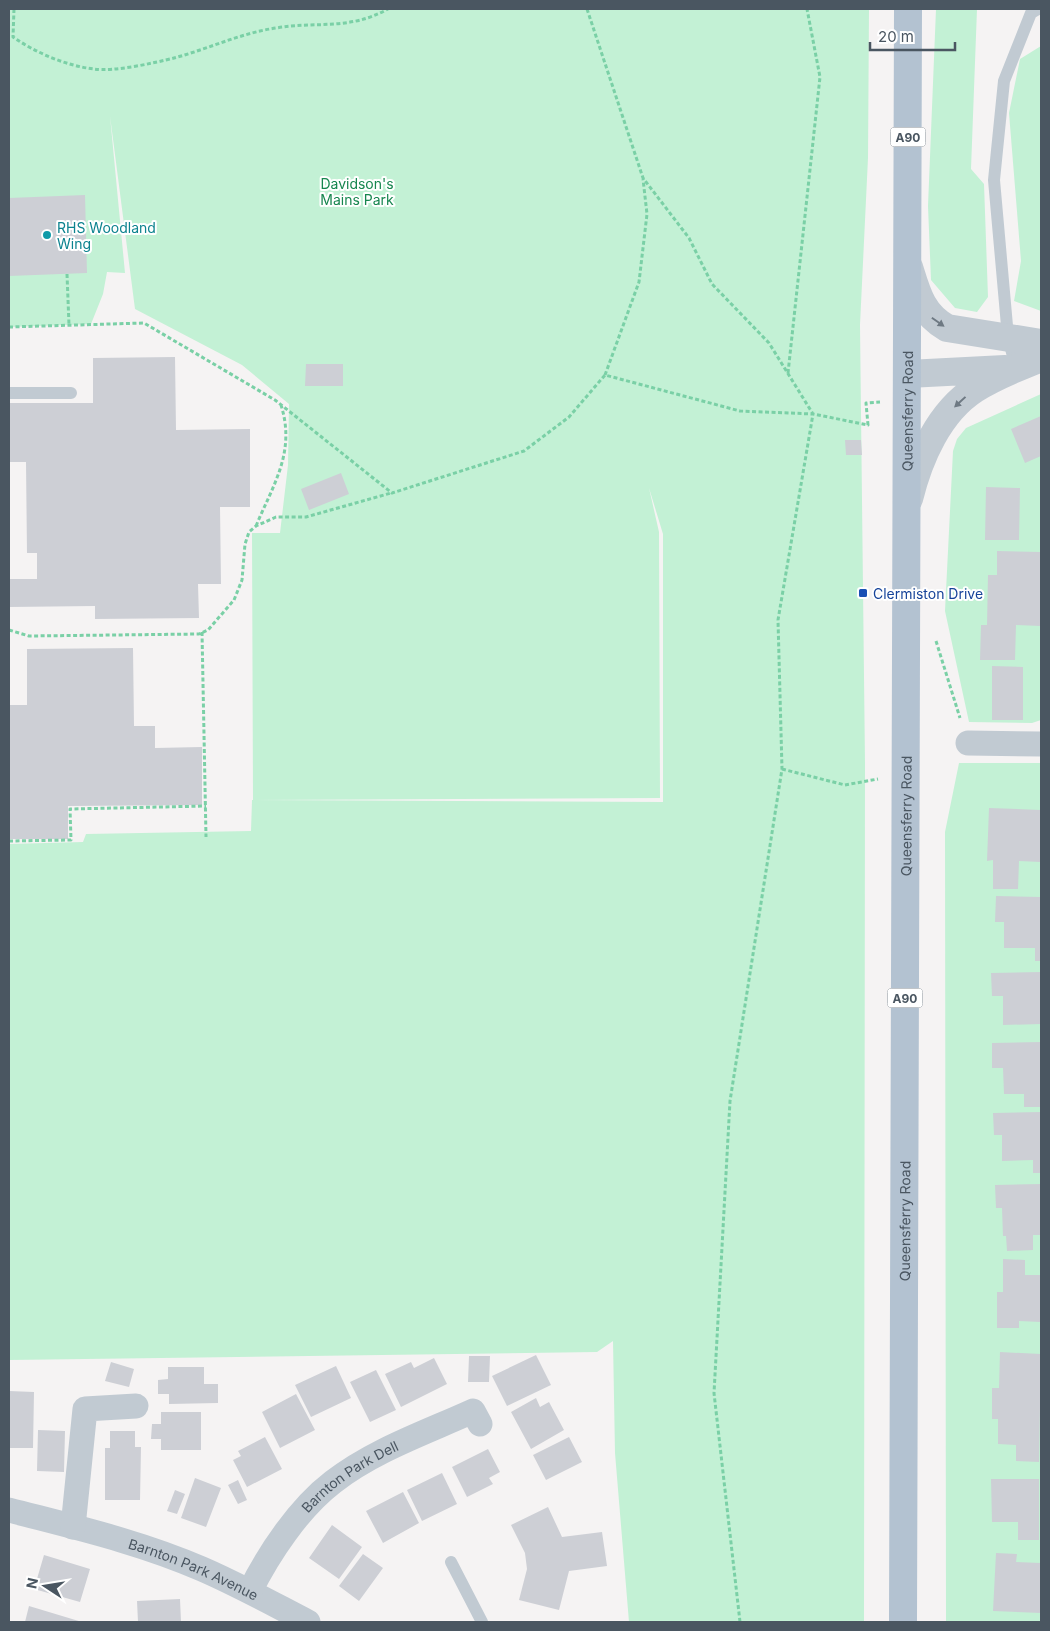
<svg xmlns="http://www.w3.org/2000/svg" width="1050" height="1631" viewBox="0 0 1050 1631" font-family="Inter,sans-serif">
	<style>
		.green { fill: #c3f1d5 }
		.building { fill: #cdcfd5 }
		.lines { fill: none; stroke-linecap: round; stroke-linejoin: round }
		.path { stroke: #7ad0a6; stroke-width: 3; stroke-dasharray: 4 2.5; stroke-linecap: butt }
		.service { stroke: #c1cad2; stroke-width: 12 }
		.minor { stroke: #c1cad2; stroke-width: 25 }
		.tertiary { stroke: #c1cad2; stroke-width: 28 }
		.primary { stroke: #b3c2d1; stroke-width: 28 }
		.oneway { fill: #6e7983 }
		.culture-dot { fill: #0f9aa8; stroke: #fff; stroke-width: 2 }
		.transit-dot { fill: #1a4fb4; stroke: #fff; stroke-width: 2 }
		.labels { text-anchor: middle; dominant-baseline: central; stroke-width: 4; stroke-linejoin: round; paint-order: stroke }
		.shield { fill: #fff; stroke: #808990; stroke-width: 1 }
		.shield-label { font-size: 12px; font-weight: bold; fill: #4a5661 }
		.park-label { font-size: 14px; fill: #17864f; stroke: #fff }
		.culture-label { font-size: 14px; fill: #0d838f; stroke: #fff; text-anchor: start }
		.street-label { font-size: 14px; fill: #4a5661; stroke: #fff }
		.transit-label { font-size: 14px; fill: #164399; stroke: #fff; text-anchor: start }
	</style>
	<rect width="100%" height="100%" fill="#f5f3f3"/>
	<!-- green -->
	<path class="green" d="M9,9H869L868,158L860,325L865,763L864,1622H629L615,1453L613,1341L597,1352L9,1360V844L83,842L86,834L251,831L252,800L663,802V534L649,488L659,532L660,798L253,800L252,533H280L288,465L289,404L242,365L135,309L110,116L125,273L107,272L103,294L91,324L9,327Z
		M936,9H977L971,169L984,184L988,297L977,312L955,308L931,280L928,206Z
		M1041,46V311L1014,301L1021,261L1009,113L1020,59Z
		M1041,394V720L1032,723L969,722L945,611L953,451L957,439L966,428Z
		M959,763H1041V1622H946L945,832Z"/>
	<!-- building -->
	<path class="building" d="M85,195L87,273L9,276V198Z
		M175,357L176,430L250,429V507H220L221,584H198L199,618L95,619V606L9,607V579H37V553H27L26,462H9V403H93V358Z
		M306,364H343V386H305Z
		M1041,416V456L1025,463L1011,429Z
		M845,440H861L862,455H846Z
		M341,473L349,494L309,510L301,489Z
		M986,487L1020,488L1019,540H985Z
		M997,551L1041,552V626L1016,625L1015,660H980L981,625H987L988,575H997Z
		M133,648L134,726H155V748L202,747V805L68,806V839H9V705H27V649Z
		M992,666L1023,667V720H992Z
		M989,808L1041,810V862L1019,861L1018,889H993V860L987,861Z
		M996,896L1041,897V961H1035V948H1004V922H995Z
		M1041,972V1024L1003,1025V996H992L991,973Z
		M1041,1042V1107H1024V1094H1004L1003,1068H992V1043Z
		M1041,1112V1173H1033V1160L1002,1161V1135H994L993,1113Z
		M1041,1184V1235H1033V1250L1007,1251L1006,1236H1003L1002,1208H996L995,1185Z
		M1003,1259L1025,1260V1275H1041V1322L1019,1321V1328H997V1292H1003Z
		M1000,1352L1041,1354L1039,1462L1016,1461V1445L998,1444V1419H992V1388H999Z
		M536,1355L551,1385L507,1406L492,1376Z
		M469,1356H490L489,1382H468Z
		M434,1358L447,1384L401,1407L385,1374L411,1362L414,1368Z
		M111,1362L134,1369L129,1387L105,1381Z
		M336,1366L351,1398L311,1417L295,1385Z
		M168,1367H204V1384H218V1403L169,1404V1394H158V1380L168,1379Z
		M376,1370L396,1410L370,1422L350,1382Z
		M9,1391L34,1392L33,1448H9Z
		M296,1394L315,1430L280,1448L262,1412Z
		M536,1398L540,1407L549,1402L564,1430L531,1449L511,1412Z
		M161,1412H201V1450H161V1439H151L152,1424H161Z
		M38,1430L65,1431L64,1472L37,1471Z
		M110,1431H135V1447H141L140,1500H105V1448H110Z
		M265,1437L282,1469L247,1487L233,1460L241,1456L238,1451Z
		M569,1437L582,1462L546,1480L533,1455Z
		M488,1449L500,1472L489,1478L493,1484L467,1497L452,1467Z
		M442,1473L457,1504L422,1521L407,1490Z
		M195,1478L221,1488L206,1527L181,1518Z
		M991,1479H1039V1540H1018V1522H992Z
		M238,1480L247,1500L238,1504L228,1485Z
		M175,1490L185,1494L177,1514L167,1511Z
		M403,1492L419,1523L383,1543L366,1511Z
		M548,1507L562,1537L602,1532L607,1566L569,1571L559,1610L519,1600L527,1569L525,1553L511,1525Z
		M332,1525L362,1547L339,1579L309,1558Z
		M996,1553L1017,1554L1016,1562L1041,1563V1613L993,1611Z
		M363,1554L383,1568L359,1601L339,1586Z
		M44,1555L90,1569L80,1602L34,1589Z
		M180,1599L181,1622H138L137,1601Z
		M29,1606L82,1622H25Z"/>
	<g class="lines">
		<!-- path -->
		<path class="path" d="M14,9L13,37C36,53 67,66 94,69C114,72 154,63 174,58C208,49 241,33 276,28C316,21 348,31 388,9
			M587,9L643,178L689,238L712,284L769,343L813,414L778,620L782,769L730,1101L714,1393L740,1622
			M67,274L69,325
			M9,327L144,323L275,400L392,493L524,451L569,417L605,375L740,411L813,414L868,425L866,403L880,402
			M788,373L820,77L807,9
			M605,375L639,282L647,214L643,179
			M256,526C273,485 296,452 281,405
			M9,630L29,636L199,634L208,630L234,600L242,580L245,544L249,532L256,526L276,517H306L391,493
			M202,632L206,837
			M936,641L960,718
			M782,769L845,785L878,779
			M9,841L71,840L70,809L206,806"/>
		<!-- service -->
		<path class="service" d="M1016,368L1008,337L994,180L1004,81L1031,13L1038,9
			M9,393H71
			M451,1562L482,1622"/>
		<!-- minor -->
		<g class="minor">
			<path d="M968,743L1041,744"/>
			<path id="s1" d="M9,1510C74,1527 140,1542 202,1569C239,1585 273,1604 308,1622"/>
			<path d="M73,1527L85,1409L136,1406"/>
			<path id="s2" d="M250,1591C269,1553 299,1508 333,1482C374,1450 427,1432 473,1411L480,1424"/>
		</g>
		<!-- tertiary -->
		<path class="tertiary" d="M909,267C917,293 922,314 947,328L1041,343
			M908,374L1005,369
			M909,499C919,458 939,412 975,389C995,376 1019,367 1041,358"/>
		<!-- primary -->
		<path class="primary" id="s3" d="M903,1622L908,9"/>
	</g>
	<!-- one-way arrows -->
	<defs><path id="oneway-solid" d="M-6-.8H1V-3.2L6.5 0L1 3.2V.8H-6Z" transform="scale(1.25)"/></defs>
	<g class="oneway">
		<use href="#oneway-solid" transform="translate(938 322) rotate(35)"/>
		<use href="#oneway-solid" transform="translate(960 402) rotate(137)"/>
	</g>
	<!-- markers -->
	<circle class="culture-dot" cx="47" cy="235" r="5"/>
	<rect class="transit-dot" x="858" y="588" width="10" height="10" rx="2.5"/>
	<g class="labels">
		<!-- shield labels -->
		<g class="shield">
			<rect x="890.5" y="127.5" width="35" height="19" rx="4"/>
			<rect x="887.5" y="988.5" width="35" height="19" rx="4"/>
		</g>
		<g class="shield-label">
			<text x="908" y="137">A90</text>
			<text x="905" y="998">A90</text>
		</g>
		<!-- park labels -->
		<g class="park-label">
			<text x="357" y="183">Davidson's<tspan x="357" dy="16">Mains Park</tspan></text>
		</g>
		<!-- culture labels -->
		<g class="culture-label">
			<text x="57" y="227">RHS Woodland<tspan x="57" dy="16">Wing</tspan></text>
		</g>
		<!-- street labels -->
		<g class="street-label">
			<text stroke="none"><textPath href="#s3" startOffset="1211">Queensferry Road</textPath></text>
			<text stroke="none"><textPath href="#s3" startOffset="806">Queensferry Road</textPath></text>
			<text stroke="none"><textPath href="#s3" startOffset="401">Queensferry Road</textPath></text>
			<text stroke="none"><textPath href="#s2" startOffset="155">Barnton Park Dell</textPath></text>
			<text stroke="none"><textPath href="#s1" startOffset="194">Barnton Park Avenue</textPath></text>
		</g>
		<!-- transit labels -->
		<g class="transit-label">
			<text x="873" y="593">Clermiston Drive</text>
		</g>
	</g>
	<!-- border -->
	<rect width="1050" height="1631" fill="none" stroke="#4a5661" stroke-width="20"/>
	<!-- north arrow -->
	<g transform="translate(45 1586) rotate(282)" stroke="#ffffff" stroke-width="4" paint-order="stroke">
	<path d="M0-4L9 19L0 12L-9 19Z" fill="#4a5661"/>
	<text y="-8" font-size="14" font-weight="bold" text-anchor="middle" fill="#4a5661">N</text>
	</g>
	<!-- scale -->
	<path d="M870 42v8h85v-8" fill="none" stroke="#4a5661" stroke-width="2.5"/>
	<text x="878" y="42" font-size="15" fill="#4a5661" stroke="#ffffff" stroke-width="4" paint-order="stroke">20 m</text>
</svg>
